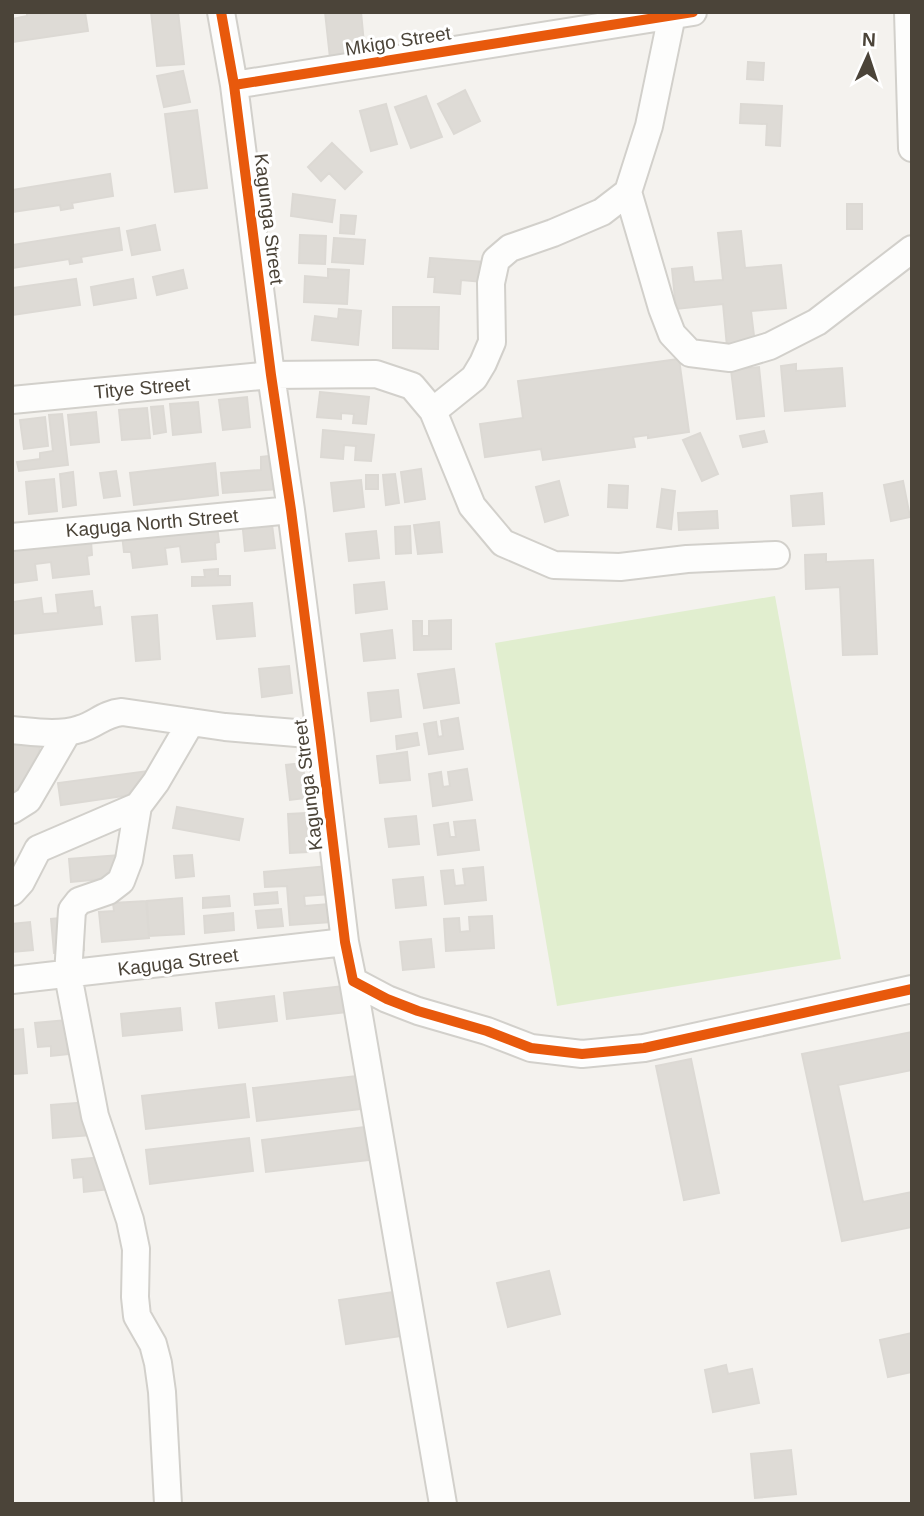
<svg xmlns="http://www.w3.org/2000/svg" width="924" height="1516" viewBox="0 0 924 1516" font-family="Helvetica,sans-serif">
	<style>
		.pitch { fill: #e1eecf }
		.building { fill: #dedbd6; stroke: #dcd9d4; stroke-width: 2 }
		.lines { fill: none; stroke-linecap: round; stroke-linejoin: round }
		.minor-casing { stroke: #d2d0cb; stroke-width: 30 }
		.minor { stroke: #fdfdfc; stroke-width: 26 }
		.cycleway-casing { stroke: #fff; stroke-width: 15 }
		.cycleway { stroke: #e8590c; stroke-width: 10 }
		.labels { text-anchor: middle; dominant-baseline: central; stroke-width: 6; stroke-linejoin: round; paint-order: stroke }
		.street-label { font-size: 19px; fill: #4b4439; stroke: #fff }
	</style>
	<rect width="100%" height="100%" fill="#f4f2ee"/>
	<!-- pitch -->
	<path class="pitch" d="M775,596L841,959L557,1006L495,643Z"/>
	<!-- building -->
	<path class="building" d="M27,12H41V14L56,12H85L88,31L12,42V19L27,16Z
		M151,12H178L184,64L157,66Z
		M325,12H361L365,54L330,58Z
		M748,62L764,63L763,80L747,79Z
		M183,71L190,102L164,107L157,76Z
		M465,90L480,121L454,134L438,104Z
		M426,96L442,137L411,148L395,107Z
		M386,104L397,144L371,151L360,111Z
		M741,104L782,106L780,146L766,145L767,124L740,123Z
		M197,110L207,188L175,192L165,114Z
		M332,143L362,172L345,189L329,173L321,181L308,167Z
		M110,174L113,196L72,203L73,208L61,210L60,205L12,212V190Z
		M293,194L335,200L332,222L291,216Z
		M847,204H862V229H847Z
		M341,215L356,216L354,234L340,233Z
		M155,225L160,250L132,255L127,231Z
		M119,228L122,250L81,257L82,262L70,264L69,259L12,268V245Z
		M741,231L745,268L781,265L786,308L751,311L755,344L727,347L723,304L676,309L672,269L692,267L694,282L723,280L718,233Z
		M300,235L326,236L325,264L299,263Z
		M334,238L365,240L363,264L332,262Z
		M430,258L485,262L483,282L461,280L460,294L434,292L435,277H428Z
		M328,269L349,270L347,304L304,302L305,276L328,278Z
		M183,270L187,288L157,295L153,277Z
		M76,279L80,305L12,315V288Z
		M133,279L136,298L94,305L91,287Z
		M393,307H439L438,349L393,348Z
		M339,309L361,311L358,345L312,340L315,316L338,319Z
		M679,359L689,432L648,438V435L633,437L635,447L543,460L541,449L485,457L480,424L523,418L518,381Z
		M796,364V371L842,368L845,406L785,411L781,366Z
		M759,367L764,416L737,419L731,370Z
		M320,392L369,397L366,424L353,423L354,414L341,413V419L317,417Z
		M247,397L250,427L223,430L219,400Z
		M198,402L201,432L173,435L170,404Z
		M163,406L166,432L154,434L151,407Z
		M147,408L150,438L122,440L119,410Z
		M96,412L99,442L71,445L68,415Z
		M62,414L68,465L19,471L17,462L40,459V453L53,451L49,415Z
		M45,417L48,446L24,449L20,420Z
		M323,430L374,435L371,461L355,460L356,446L344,445L343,459L321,457Z
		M764,431L767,442L743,447L740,436Z
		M700,433L718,474L702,481L683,440Z
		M277,455L279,489L223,493L221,473L261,470V457Z
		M215,463L218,495L134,505L130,473Z
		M421,469L425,499L405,502L401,472Z
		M116,471L120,496L104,498L100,473Z
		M73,472L76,505L63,507L60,474Z
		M395,474L399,503L386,505L383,475Z
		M366,475H378V489H366Z
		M54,479L57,511L29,514L26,482Z
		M361,480L364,507L334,511L331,483Z
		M559,481L568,515L545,522L536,487Z
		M903,481L910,517L891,521L884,485Z
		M609,485L628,486L627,508L608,507Z
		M662,489L675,491L671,529L657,527Z
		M822,493L824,524L793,526L791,496Z
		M717,511L718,528L679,530L678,513Z
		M271,517L275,548L245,551L242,520Z
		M439,522L442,552L418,554L414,525Z
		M217,526L219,542L215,543L216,559L182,562L180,546L165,548L167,564L133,568L131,552H124L122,535Z
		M410,526L411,553L396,554L395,527Z
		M376,531L379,558L349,561L346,534Z
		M91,541L92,555L87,556L89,574L53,578L51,562L35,564L37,580L12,583V549Z
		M826,554V562L873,560L877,654L843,655L840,587L806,589L805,555Z
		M218,569V576H230V585L192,586V577H205L204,570Z
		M384,582L387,609L356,613L354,585Z
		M92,591L94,608L100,607L102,624L12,634V602L41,598L43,614L58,613L56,595Z
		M252,603L255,636L217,639L213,606Z
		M157,615L160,659L136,661L132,617Z
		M451,620V649L414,650L413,621H422V636H429V621Z
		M392,630L395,658L364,661L361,634Z
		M289,666L292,693L262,697L259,669Z
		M454,669L459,703L424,708L418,674Z
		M398,690L401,717L371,721L368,693Z
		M458,718L463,749L429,754L424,724L436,722L438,737L443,736L441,721Z
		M12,730L42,735L30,798L12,795Z
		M417,733L419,745L397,749L396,736Z
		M407,752L410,780L380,783L377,756Z
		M303,763L306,798L290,800L286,765Z
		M467,769L472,800L433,806L429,774L441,772L443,787L450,786L448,772Z
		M155,770L158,791L61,805L58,783Z
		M177,807L243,819L239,840L173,828Z
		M306,813L308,852L290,853L288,814Z
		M416,816L419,844L389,847L385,819Z
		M475,820L479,850L438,855L434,825L448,823L450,837H456L454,822Z
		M133,854L135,876L71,882L69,859Z
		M192,855L194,876L176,878L174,856Z
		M328,866L331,894L304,896L305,906L329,904L331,922L290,925L287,886L265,887L264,872Z
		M483,867L486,900L445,904L441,871L453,870L455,886L465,885L463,869Z
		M423,877L426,905L396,908L393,880Z
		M277,892L278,903L255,905L254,894Z
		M229,896L230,906L203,908V898Z
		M182,898L184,934L149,936L147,901Z
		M146,901L149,938L102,942L99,912L114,911L113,903Z
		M281,909L283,926L258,928L256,911Z
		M233,913L234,930L205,933L204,916Z
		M81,916L84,950L54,953L51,919Z
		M492,916L494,948L446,951L444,919L459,918L460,932L470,931L469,917Z
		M30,922L33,950L12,952V924Z
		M431,939L434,967L403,970L400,942Z
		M343,986L346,1012L287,1019L284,993Z
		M274,996L277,1021L219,1028L216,1003Z
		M180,1008L182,1030L123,1036L121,1014Z
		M89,1018L91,1043L67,1045L68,1054L51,1056V1046L38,1047L35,1023Z
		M23,1029L27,1073L13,1074L12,1030Z
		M912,1032V1070L838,1085L863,1202L912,1192V1227L842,1241L802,1054Z
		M691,1059L719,1193L684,1200L656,1066Z
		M356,1076L360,1109L257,1121L253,1088Z
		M245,1084L249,1117L146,1129L142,1096Z
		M103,1101L105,1134L53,1138L51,1105Z
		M364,1127L368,1160L266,1172L262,1140Z
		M249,1138L253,1171L150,1184L146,1150Z
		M123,1155L125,1174L119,1188L84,1192L83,1177L74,1178L72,1160Z
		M549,1271L560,1314L508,1327L497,1283Z
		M401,1291L408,1335L346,1344L339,1300Z
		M912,1333V1372L888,1377L880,1340Z
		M726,1365L728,1374L752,1369L759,1403L713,1412L705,1370Z
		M791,1450L796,1494L755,1498L751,1454Z"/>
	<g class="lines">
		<!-- minor casing -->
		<g class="minor-casing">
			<path id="minor" d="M221,12L234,85L271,375L291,510L320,735L345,942L353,981L387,999L418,1011L487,1031L531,1048L582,1054L644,1048L912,989
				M908,12L912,148
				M234,85L693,12
				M628,192L662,308L672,334L690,353L730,358L770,346L817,322L912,249
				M12,400L271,375L376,374L412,386L433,411L472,506L503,543L554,565L620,567L687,559L776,555
				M433,411L474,378L483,363L492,342L491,283L496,260L510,248L553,233L602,212L628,192L649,126L672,15
				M12,537L291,510
				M12,730C35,732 59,736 80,729C97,724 103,714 122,712L225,727L320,735
				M138,806L129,860L121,881L108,891L79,901L72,910L68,975L95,1116L130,1220L136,1249L135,1297L137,1316L153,1344L158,1363L162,1392L168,1504
				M12,810L28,800L67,733
				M12,892L21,882L38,849L138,806L156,782L191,722
				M12,980L345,942
				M353,981L443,1504"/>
		</g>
		<!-- minor -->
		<use href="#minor" class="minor"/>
		<!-- cycleway casing -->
		<g class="cycleway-casing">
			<path id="cycleway" d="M221,12L234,85L271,375L291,510L320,735L345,942L353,981L387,999L418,1011L487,1031L531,1048L582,1054L644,1048L912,989
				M234,85L693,12"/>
		</g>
		<!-- cycleway -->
		<use href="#cycleway" class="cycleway"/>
	</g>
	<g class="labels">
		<!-- street labels -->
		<g class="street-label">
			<text transform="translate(398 41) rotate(-9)">Mkigo Street</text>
			<text transform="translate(269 219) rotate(83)">Kagunga Street</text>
			<text transform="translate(142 388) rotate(-5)">Titye Street</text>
			<text transform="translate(152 523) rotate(-5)">Kaguga North Street</text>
			<text transform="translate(308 785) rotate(-97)">Kagunga Street</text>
			<text transform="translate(178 962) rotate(-7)">Kaguga Street</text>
		</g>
	</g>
	<!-- border -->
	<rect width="924" height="1516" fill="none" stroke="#4b4439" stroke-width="28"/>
	<!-- north arrow -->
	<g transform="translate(868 56) rotate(3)" stroke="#ffffff" stroke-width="5" paint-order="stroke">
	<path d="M0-5L12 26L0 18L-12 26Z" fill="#4b4439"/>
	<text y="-10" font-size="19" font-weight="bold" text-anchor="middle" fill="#4b4439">N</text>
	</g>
</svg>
